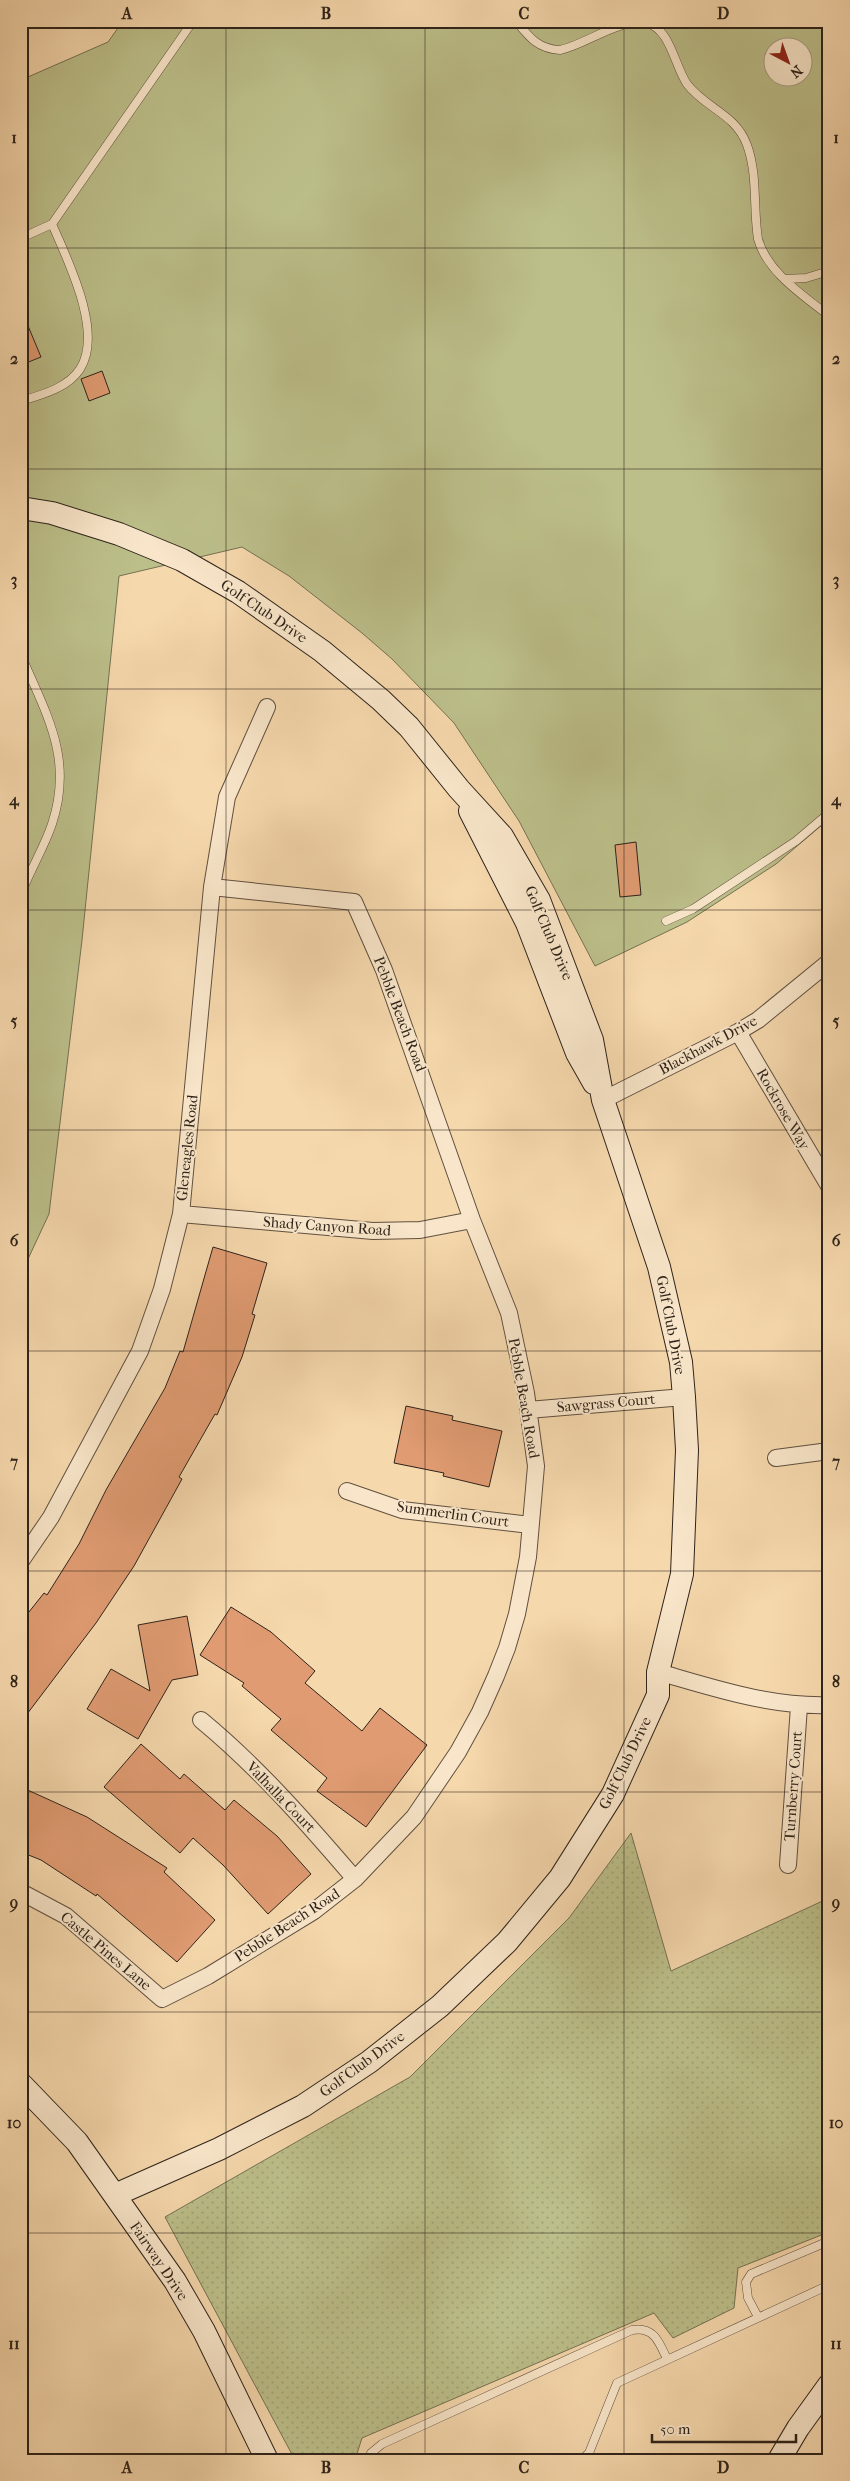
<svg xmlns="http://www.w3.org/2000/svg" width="850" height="2481" viewBox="0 0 850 2481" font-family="'IM FELL French Canon',serif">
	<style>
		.grass { fill: #bcbf8a; stroke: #757152; fill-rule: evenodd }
		.park { fill: url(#park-dots); stroke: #757152 }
		.building { fill: #e09b72; stroke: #2e231a }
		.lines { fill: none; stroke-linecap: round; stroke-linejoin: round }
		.lane-casing { stroke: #60503f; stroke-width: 9 }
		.street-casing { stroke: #60503f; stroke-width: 18 }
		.secondary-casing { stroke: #2e231a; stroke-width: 24 }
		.lane { stroke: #f9e6ca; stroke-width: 8 }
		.street { stroke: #f9e6ca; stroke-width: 16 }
		.secondary { stroke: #f9e6ca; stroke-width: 22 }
		.grid { fill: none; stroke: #2e231a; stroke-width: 1; stroke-opacity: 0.55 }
		.labels { text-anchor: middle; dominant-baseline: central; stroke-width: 4; stroke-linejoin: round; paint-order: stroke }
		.street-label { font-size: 15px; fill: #2e231a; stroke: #f9e6ca }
		.neatline { fill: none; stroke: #2e231a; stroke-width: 2 }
		.grid-label { font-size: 16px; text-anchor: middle; font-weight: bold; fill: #2e231a }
	</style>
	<defs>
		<pattern id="park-dots" width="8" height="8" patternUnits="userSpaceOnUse" patternTransform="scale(1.25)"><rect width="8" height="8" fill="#bcbf8a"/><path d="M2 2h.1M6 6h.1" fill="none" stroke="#a2a476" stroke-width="1.8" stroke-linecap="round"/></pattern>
	</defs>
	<rect width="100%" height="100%" fill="#f6d8ad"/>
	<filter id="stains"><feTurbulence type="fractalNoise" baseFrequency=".004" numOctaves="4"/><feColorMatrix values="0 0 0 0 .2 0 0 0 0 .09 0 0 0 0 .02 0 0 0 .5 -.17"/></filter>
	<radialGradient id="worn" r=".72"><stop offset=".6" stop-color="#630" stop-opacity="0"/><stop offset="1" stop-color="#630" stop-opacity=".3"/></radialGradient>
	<!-- grass -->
	<path class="grass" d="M123,21H829V819L776,864L687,922L595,966L519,821L454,723L392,659L362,633L289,576L242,547L119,576L82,940L49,1214L21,1274V80L108,42ZM772,48H802V78H772Z"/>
	<!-- park -->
	<path class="park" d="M631,1833L671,1971L829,1898V2232L738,2268L734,2308L673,2338L654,2313L362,2438L355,2460H295L165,2217L410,2077L569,1918Z"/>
	<!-- building -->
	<path class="building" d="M21,309L41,357L21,365Z
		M102,371L110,393L89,401L81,379Z
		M636,842L641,895L620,897L615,845Z
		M213,1247L267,1263L252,1314L255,1315L242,1357L217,1415L215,1414L179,1477L182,1479L134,1566L96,1623L21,1722V1622L44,1593L47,1595L79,1544L106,1490L165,1388L180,1351L183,1352Z
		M406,1406L453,1416L452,1420L502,1431L489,1487L443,1476L444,1473L394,1463Z
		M231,1607L271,1632L315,1671L305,1683L362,1731L380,1708L427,1745L366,1827L317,1791L327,1778L271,1730L281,1719L242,1686L244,1683L200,1655Z
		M187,1616L198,1675L172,1680L138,1739L87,1709L111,1669L150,1691L138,1625Z
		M141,1744L180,1779L184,1774L225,1810L234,1800L277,1836L311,1874L268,1914L223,1865L193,1838L180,1853L104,1787Z
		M21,1787L87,1817L167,1868L164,1872L215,1920L177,1962L97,1894L96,1896L41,1860L21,1852Z"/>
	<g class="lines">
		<!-- lane casing -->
		<g class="lane-casing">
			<path id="lane" d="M516,21C529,37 538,49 560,50C588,44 616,19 646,23C670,27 675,67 687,84C705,108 736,114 747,145C758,175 753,208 758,239C767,272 803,295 829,316
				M21,238L52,224L193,21
				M785,279L806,278L829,271
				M21,401C41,395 68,388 80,369C104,332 67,259 52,224
				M21,655C46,714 74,758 52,824C44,848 30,870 21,894
				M666,921L693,909L796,841L829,813
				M758,2317L748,2298L746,2282L751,2274L829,2241
				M368,2460L371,2453L382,2444L632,2330C654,2326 659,2342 667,2359
				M581,2460L589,2453L617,2383L829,2285"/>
		</g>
		<!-- street casing -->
		<g class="street-casing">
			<path id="street" d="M738,1032L829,1186
				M603,1100L738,1032L758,1020L829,962
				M181,1214L373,1231L420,1230L472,1220
				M528,1410L684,1397
				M776,1458L829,1451
				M347,1491L402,1510L530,1525
				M21,1561L51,1517L140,1351L162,1289L181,1214L212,887L227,797L267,707
				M658,1672C714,1688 770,1707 829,1705
				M201,1720C258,1767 307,1823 355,1879
				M788,1865L799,1706
				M21,1892L66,1916L162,1999L208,1976L314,1911L355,1879L414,1817L458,1752L480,1712L496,1676L507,1648L517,1614L528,1557L536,1466L526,1393L509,1313L472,1220L384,970L354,902L212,887"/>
		</g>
		<!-- secondary casing -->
		<g class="secondary-casing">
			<path id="secondary" d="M21,508L52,513L119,534L182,560L238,592L322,651L381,700L409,727L459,789L502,836L539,900L592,1040L603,1100L659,1267L681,1362L684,1397L687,1450L682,1574L658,1672V1695L613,1794L560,1878L507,1942L440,2006L369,2062L303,2106L219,2149L115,2195
				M470,811L527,923L577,1053L594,1083
				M21,2084L77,2142L175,2281L204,2331L267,2460
				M779,2460L798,2428L829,2385"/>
		</g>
		<!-- lane -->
		<use href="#lane" class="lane"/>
		<!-- street -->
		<use href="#street" class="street"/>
		<!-- secondary -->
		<use href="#secondary" class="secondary"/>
	</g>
	<!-- grid -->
	<path class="grid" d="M226,21V2460M425,21V2460M624,21V2460M21,248H829M21,469H829M21,689H829M21,910H829M21,1130H829M21,1351H829M21,1571H829M21,1792H829M21,2012H829M21,2233H829"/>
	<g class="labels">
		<!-- street labels -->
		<g class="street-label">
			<text transform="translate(264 611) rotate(34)">Golf Club Drive</text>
			<text transform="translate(549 933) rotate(67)">Golf Club Drive</text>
			<text transform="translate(400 1014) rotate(69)">Pebble Beach Road</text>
			<text transform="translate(708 1045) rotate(-28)">Blackhawk Drive</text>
			<text transform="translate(783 1109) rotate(60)">Rockrose Way</text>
			<text transform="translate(187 1148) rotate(-84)">Gleneagles Road</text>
			<text transform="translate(327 1226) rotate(4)">Shady Canyon Road</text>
			<text transform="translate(671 1325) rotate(79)">Golf Club Drive</text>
			<text transform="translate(524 1398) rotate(80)">Pebble Beach Road</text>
			<text transform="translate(606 1403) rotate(-5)">Sawgrass Court</text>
			<text transform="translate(453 1514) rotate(8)">Summerlin Court</text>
			<text transform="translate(625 1763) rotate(-64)">Golf Club Drive</text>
			<text transform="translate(793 1786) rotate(-86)">Turnberry Court</text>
			<text transform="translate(281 1797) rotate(46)">Valhalla Court</text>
			<text transform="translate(287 1925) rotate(-33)">Pebble Beach Road</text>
			<text transform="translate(106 1951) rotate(40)">Castle Pines Lane</text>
			<text transform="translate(362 2064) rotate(-36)">Golf Club Drive</text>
			<text transform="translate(159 2261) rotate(56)">Fairway Drive</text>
		</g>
	</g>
	<!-- margin -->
	<rect width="850" height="2481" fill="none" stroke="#f6d8ad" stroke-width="55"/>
	<!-- north arrow -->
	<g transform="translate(788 62) rotate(139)"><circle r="24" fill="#f9e6ca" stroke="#a89884"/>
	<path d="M0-4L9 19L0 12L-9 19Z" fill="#8f2418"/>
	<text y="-8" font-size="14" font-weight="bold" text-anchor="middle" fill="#2e231a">N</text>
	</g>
	<!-- scale -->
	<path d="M652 2434v8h144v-8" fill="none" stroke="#2e231a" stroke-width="2.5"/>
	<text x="660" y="2434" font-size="15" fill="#2e231a" stroke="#f9e6ca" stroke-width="4" paint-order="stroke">50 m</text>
	<rect x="28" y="28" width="794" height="2426" class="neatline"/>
	<g class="grid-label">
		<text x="127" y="19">A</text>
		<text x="326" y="19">B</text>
		<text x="524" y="19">C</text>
		<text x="723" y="19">D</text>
		<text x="14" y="143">1</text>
		<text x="836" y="143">1</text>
		<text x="14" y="364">2</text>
		<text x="836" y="364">2</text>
		<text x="14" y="585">3</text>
		<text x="836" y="585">3</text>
		<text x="14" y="805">4</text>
		<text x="836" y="805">4</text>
		<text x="14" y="1026">5</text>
		<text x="836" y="1026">5</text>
		<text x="14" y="1246">6</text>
		<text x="836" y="1246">6</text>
		<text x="14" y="1467">7</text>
		<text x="836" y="1467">7</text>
		<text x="14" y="1687">8</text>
		<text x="836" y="1687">8</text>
		<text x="14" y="1908">9</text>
		<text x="836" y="1908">9</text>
		<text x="14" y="2128">10</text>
		<text x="836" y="2128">10</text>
		<text x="14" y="2349">11</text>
		<text x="836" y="2349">11</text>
		<text x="127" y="2473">A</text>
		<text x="326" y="2473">B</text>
		<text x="524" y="2473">C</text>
		<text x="723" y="2473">D</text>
	</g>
	<rect width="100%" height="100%" filter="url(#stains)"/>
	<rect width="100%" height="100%" fill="url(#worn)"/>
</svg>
